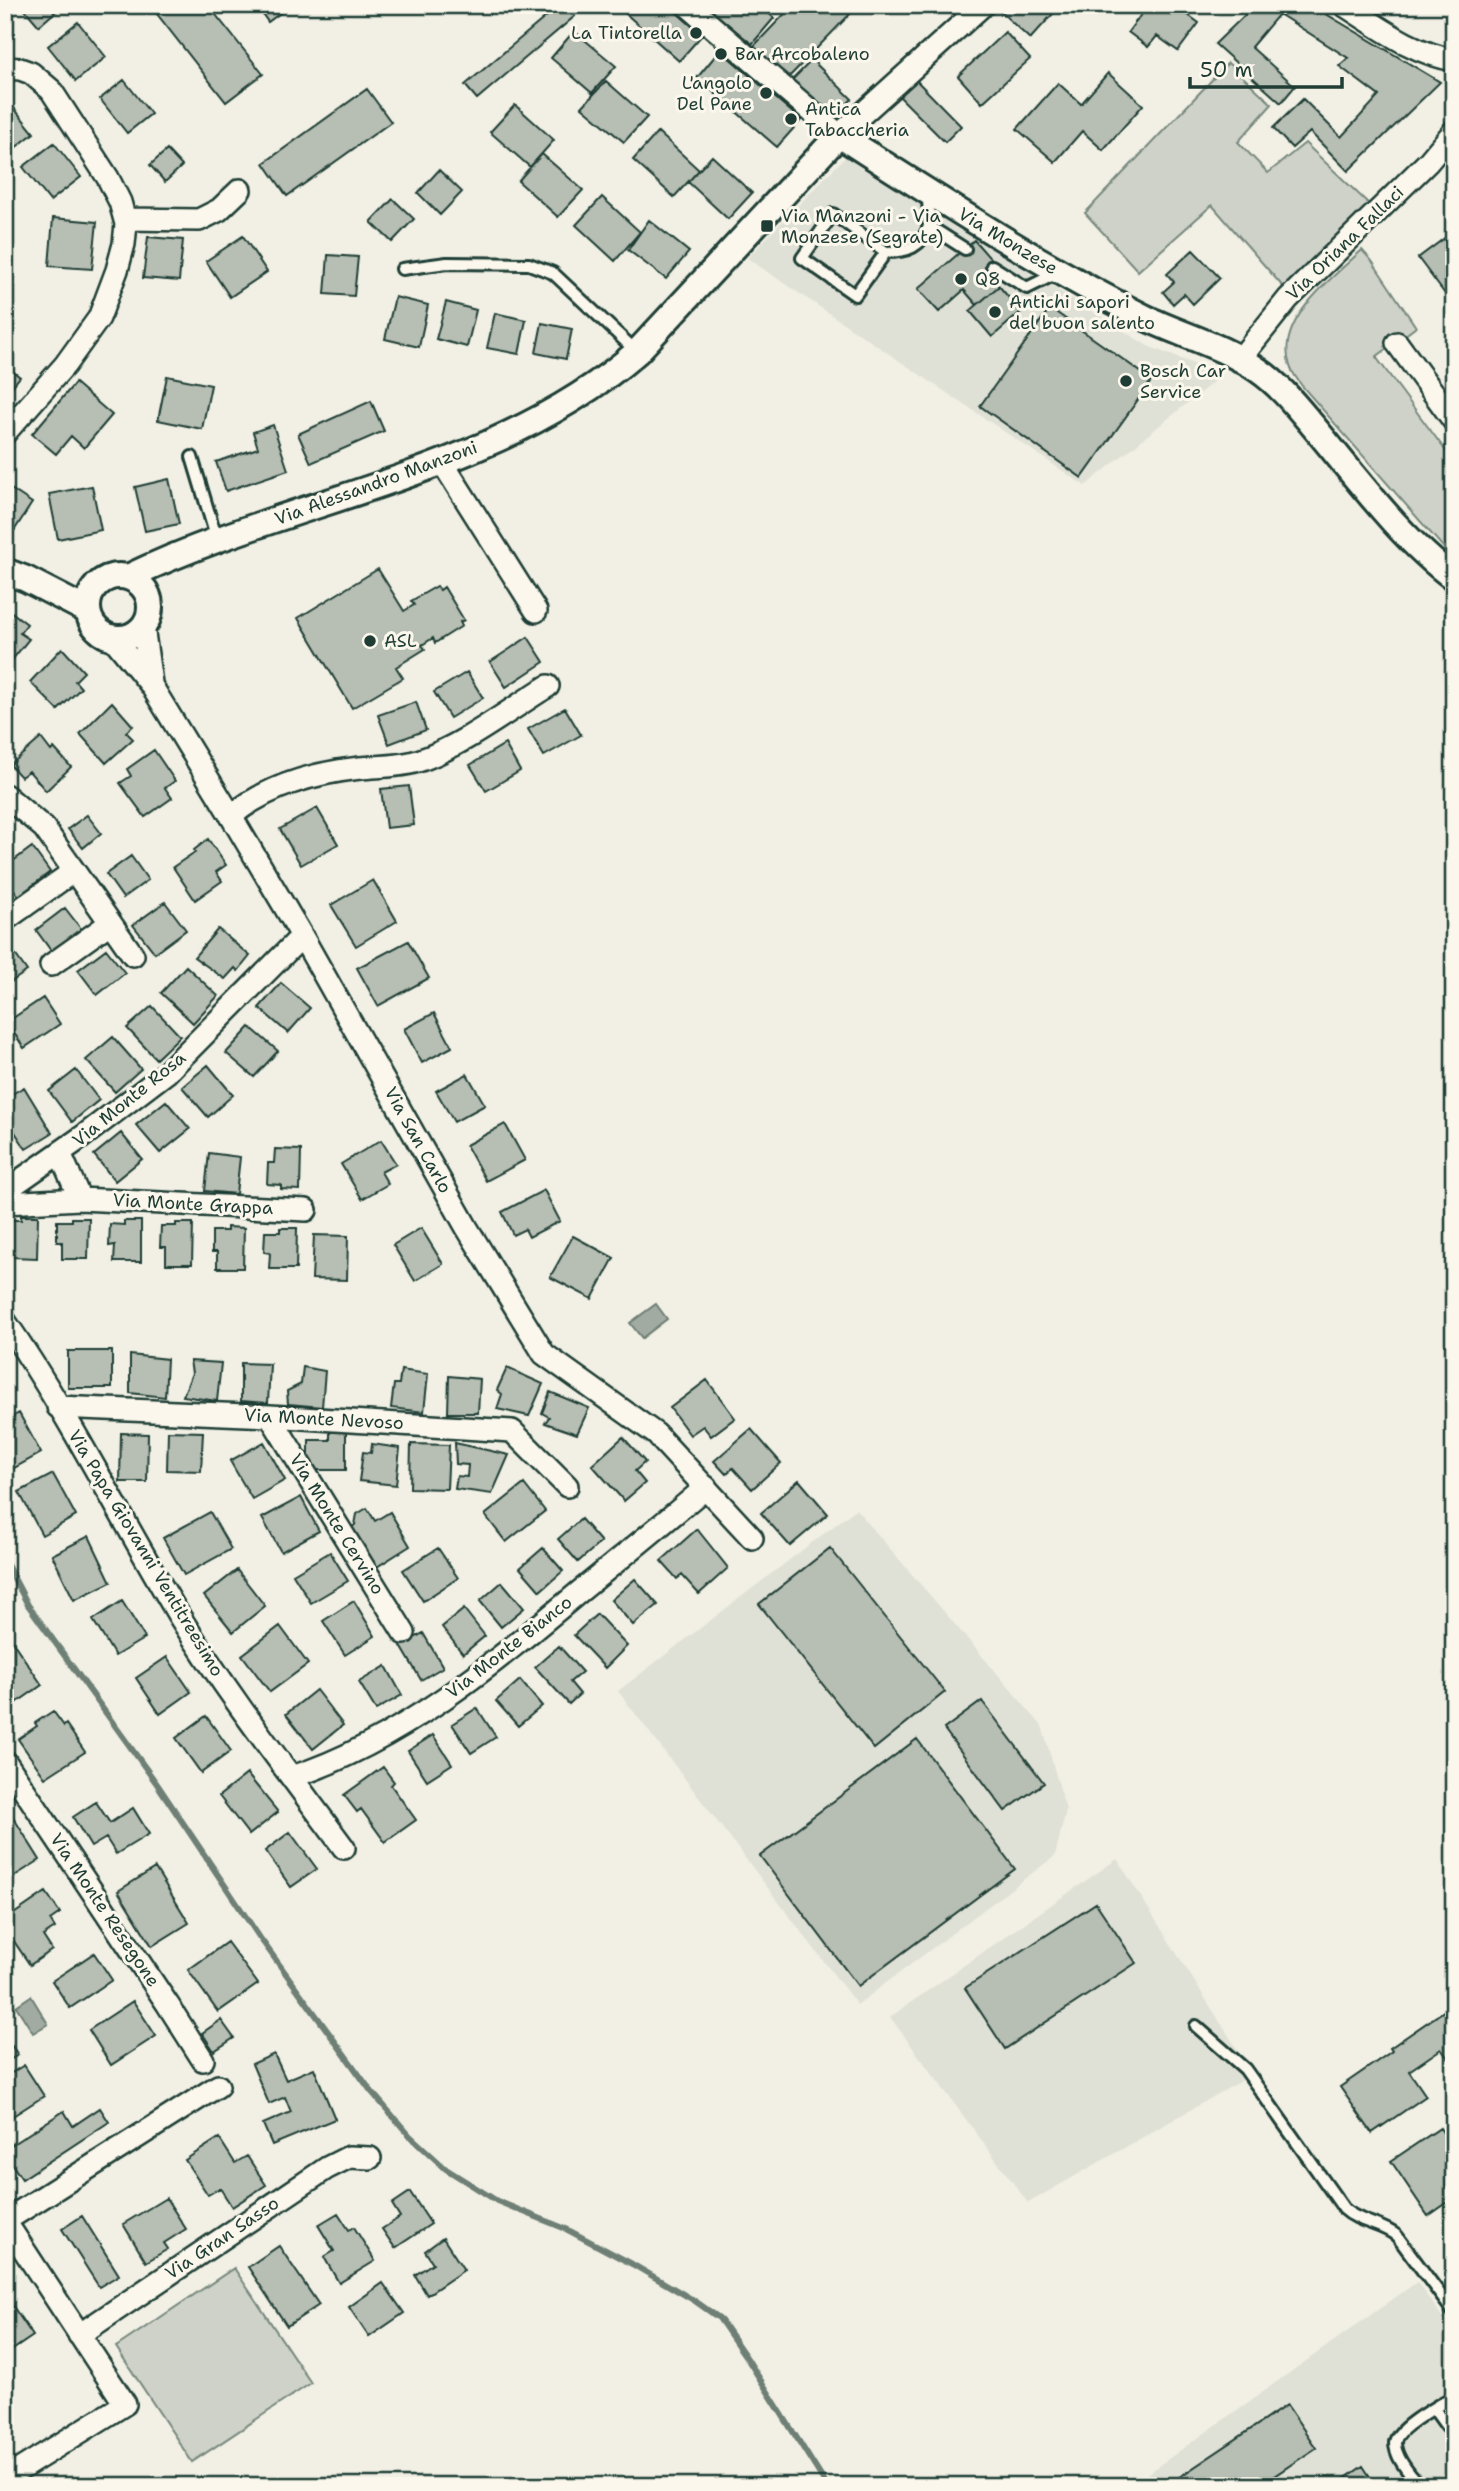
<svg xmlns="http://www.w3.org/2000/svg" width="1459" height="2491" viewBox="0 0 1459 2491" font-family="'Shantell Sans',sans-serif">
	<style>
		.built { fill: #e0e1d6 }
		.green { fill: #cfd2c8; stroke: #77887e; stroke-width: 2 }
		.water { fill: #a2aba1; stroke: #6e7f75; stroke-width: 2 }
		.lines { fill: none; stroke-linecap: round; stroke-linejoin: round }
		.stream { stroke: #6e7f75; stroke-width: 6 }
		.building { fill: #b7beb3; stroke: #1f3d34; stroke-width: 2 }
		.service-casing { stroke: #1f3d34; stroke-width: 16 }
		.minor-casing { stroke: #1f3d34; stroke-width: 26 }
		.tertiary-casing { stroke: #1f3d34; stroke-width: 30 }
		.service { stroke: #fbf7ec; stroke-width: 10 }
		.minor { stroke: #fbf7ec; stroke-width: 21 }
		.tertiary { stroke: #fbf7ec; stroke-width: 24 }
		.poi-dot { fill: #1f3d34; stroke: #fbf7ec; stroke-width: 2.5 }
		.labels { text-anchor: middle; dominant-baseline: central; stroke-width: 6; stroke-linejoin: round; paint-order: stroke }
		.poi-label { font-size: 18px; fill: #1f3d34; stroke: #fbf7ec; text-anchor: start }
		.street-label { font-size: 18px; fill: #1f3d34; stroke: #fbf7ec }
	</style>
	<rect width="100%" height="100%" fill="#f2f0e5"/>
	<filter id="ink" filterUnits="userSpaceOnUse"><feTurbulence type="fractalNoise" baseFrequency=".0143" numOctaves="2"/><feDisplacementMap in="SourceGraphic" scale="14" xChannelSelector="R" yChannelSelector="G"/><feConvolveMatrix kernelMatrix="1 2 1 2 8 2 1 2 1" color-interpolation-filters="sRGB"/></filter>
	<g filter="url(#ink)">
		<!-- built -->
		<path class="built" d="M845,157L1148,346L1222,375L1085,486L747,258Z
			M856,1509L1042,1726L1066,1810L1055,1856L857,2005L618,1691Z
			M1117,1859L1253,2074L1028,2203L890,2017Z
			M1417,2282L1454,2333V2486H1130Z"/>
		<!-- green -->
		<path class="green" d="M1228,63L1272,104L1238,142L1268,173L1305,143L1369,204L1284,288L1212,205L1138,271L1085,213Z
			M1362,250L1372,261L1416,327L1376,357L1454,462V556L1449,554L1302,386C1298,380 1292,373 1290,366C1274,321 1333,277 1362,250Z
			M234,2268L311,2383L192,2462L116,2347Z"/>
		<!-- water -->
		<path class="water" d="M656,1304L667,1319L642,1338L630,1323Z
			M31,1996L48,2024L33,2033L16,2006Z"/>
		<g class="lines">
			<!-- stream -->
			<path class="stream" d="M5,1561L28,1605L157,1784L260,1938L371,2091L410,2136L446,2169L497,2201L566,2229L632,2264L695,2301L719,2318L748,2360L827,2486"/>
		</g>
		<!-- building -->
		<path class="building" d="M21,5H63L39,26Z
			M150,5H208L263,74L226,102Z
			M256,5H291L268,22Z
			M560,5H566L575,16L477,99L465,85Z
			M616,5H668L702,35L679,61Z
			M704,5H770L766,11L774,18L752,44Z
			M793,5H847L853,11L786,80L753,47Z
			M1010,5H1061L1030,39L1002,13Z
			M1140,5H1183L1180,9L1199,23L1178,51L1157,36L1148,47L1128,32L1145,9Z
			M1255,5H1311L1440,82L1348,171L1310,132L1292,148L1273,128L1303,99L1341,137L1379,96L1339,66L1348,58L1279,14L1251,47L1295,86L1281,103L1215,44Z
			M78,22L106,57L76,81L48,46Z
			M574,31L616,66L592,93L551,58Z
			M1005,32L1030,59L982,103L958,76Z
			M720,50L801,120L777,147L697,78Z
			M812,60L852,99L832,119L792,80Z
			M1108,73L1143,105L1103,150L1082,131L1055,162L1017,129L1058,83L1081,104Z
			M912,76L961,126L945,142L895,92Z
			M124,80L151,114L127,133L100,99Z
			M606,81L647,117L624,142L582,107Z
			M367,89L391,122L287,196L264,163Z
			M5,97L34,133L5,156Z
			M515,105L554,140L530,167L490,132Z
			M658,132L699,170L674,197L633,160Z
			M54,143L81,177L50,201L23,167Z
			M167,150L182,166L165,182L150,165Z
			M542,154L583,190L558,217L518,181Z
			M712,156L752,193L728,219L688,182Z
			M439,170L462,192L440,215L418,193Z
			M602,197L640,232L615,261L576,225Z
			M393,199L414,219L392,242L371,222Z
			M53,218L97,222L92,269L49,266Z
			M649,220L689,252L666,279L628,250Z
			M1454,231V300L1451,302L1418,258Z
			M243,236L267,272L230,297L206,261Z
			M148,237L183,240L179,281L143,278Z
			M974,240L995,264L986,271L999,286L977,305L964,290L939,312L918,289Z
			M1193,250L1220,278L1193,304L1184,294L1173,304L1163,292L1174,282L1167,274Z
			M328,255L358,257L354,296L325,294Z
			M999,286L1021,312L992,337L970,311Z
			M395,297L428,305L419,347L385,339Z
			M446,302L476,310L467,347L436,339Z
			M1050,308L1152,380L1082,478L980,406Z
			M495,313L526,320L519,354L487,348Z
			M542,323L572,329L566,359L536,353Z
			M5,365L20,377L5,395Z
			M167,376L211,385L202,429L158,420Z
			M75,383L112,415L84,448L71,436L56,454L32,434Z
			M371,401L384,431L311,463L298,434Z
			M273,425L288,470L226,491L216,462L258,448L253,432Z
			M169,479L179,524L145,531L135,487Z
			M5,485L32,503L10,537L5,533Z
			M92,486L101,530L58,539L49,494Z
			M378,569L404,611L414,605L411,601L437,586L440,590L444,587L464,620L460,622L462,626L435,643L433,638L422,645L425,649L396,667L403,678L352,708L298,618Z
			M5,607L27,624L20,633L29,639L8,665L5,663Z
			M528,637L544,662L506,687L490,662Z
			M62,648L84,672L75,681L81,688L58,710L30,682Z
			M467,672L483,698L450,718L434,692Z
			M112,702L133,726L126,732L133,739L106,763L80,734Z
			M416,702L426,730L389,744L378,715Z
			M565,708L581,735L544,756L528,729Z
			M41,738L51,751L54,748L71,767L46,791L29,771L21,777L10,765Z
			M505,744L520,771L486,791L470,765Z
			M154,750L175,781L165,788L172,798L145,817L120,783L131,776L127,769Z
			M409,786L414,825L386,828L381,789Z
			M317,808L338,844L301,865L280,829Z
			M87,815L101,833L83,848L68,829Z
			M208,839L226,865L216,872L222,881L195,900L173,867L195,852L194,850Z
			M32,847L50,872L19,896L5,878V867Z
			M131,856L148,880L123,898L106,874Z
			M373,880L397,921L356,946L331,905Z
			M165,902L186,930L155,953L133,925Z
			M65,908L82,930L52,952L36,930Z
			M218,929L250,956L238,971L235,968L225,979L194,957Z
			M5,940L27,971L5,986Z
			M408,941L429,978L378,1006L357,968Z
			M106,949L125,973L97,995L78,970Z
			M186,966L218,996L193,1023L161,993Z
			M281,983L310,1008L288,1033L259,1008Z
			M43,998L60,1024L24,1048L7,1022Z
			M152,1006L180,1036L156,1059L127,1028Z
			M434,1013L452,1047L422,1063L404,1029Z
			M250,1027L278,1051L254,1077L226,1053Z
			M113,1037L141,1069L115,1092L86,1060Z
			M208,1065L233,1095L208,1117L182,1087Z
			M76,1070L99,1100L72,1122L49,1091Z
			M467,1074L485,1105L454,1122L436,1091Z
			M24,1087L52,1133L26,1149L9,1123L5,1105V1098Z
			M166,1101L190,1129L160,1153L136,1125Z
			M505,1124L525,1160L486,1181L466,1145Z
			M121,1133L142,1159L115,1181L94,1155Z
			M381,1140L396,1164L381,1172L388,1184L362,1199L341,1164Z
			M275,1149L301,1150L300,1190L281,1189V1185L267,1184L268,1163H274Z
			M209,1153L240,1157L236,1194L205,1191Z
			M544,1190L560,1221L529,1237L525,1229L513,1235L502,1212Z
			M21,1216H38L37,1258L11,1257V1241H6V1220H21Z
			M72,1218H89L88,1259H62V1242H57V1221H72Z
			M124,1221H141V1262H114L115,1245L109,1246L110,1224L124,1225Z
			M176,1223H193L192,1264H166V1247H160L161,1226H176Z
			M227,1227L244,1228L243,1268H217V1252H212V1231H227Z
			M280,1228H297L296,1269H269L270,1253L264,1252L265,1232H280Z
			M421,1228L443,1264L415,1281L393,1245Z
			M314,1235L348,1236L347,1280L312,1279Z
			M573,1236L614,1258L592,1299L550,1277Z
			M68,1351H112V1388H68Z
			M130,1355L167,1359L165,1397L130,1393Z
			M190,1361L221,1363L217,1401L183,1396L192,1373Z
			M241,1363L270,1364L268,1403L241,1401Z
			M303,1367L325,1371L322,1407L288,1404L287,1391L301,1384Z
			M507,1368L543,1384L529,1416L497,1409L502,1394L497,1390Z
			M401,1370L428,1374L424,1412L391,1408L394,1384H399Z
			M449,1376L480,1379L478,1413H448Z
			M707,1380L735,1418L711,1436L703,1426L690,1435L670,1408Z
			M550,1392L589,1408L577,1434L545,1423L549,1417L542,1413Z
			M19,1413L41,1453L5,1473V1421Z
			M751,1429L781,1463L752,1489L733,1468L726,1474L714,1461Z
			M168,1431L203,1432L201,1471L167,1470Z
			M330,1432H346V1470H309V1440H330Z
			M121,1433L148,1434L147,1482H120Z
			M623,1437L645,1462L635,1471L645,1483L624,1501L592,1465Z
			M264,1442L285,1480L252,1499L230,1461Z
			M455,1443L509,1455L492,1494L455,1489L457,1476L467,1477L468,1465L456,1464Z
			M372,1444L400,1448L396,1485L359,1481L363,1452L371,1453Z
			M411,1444L449,1445L447,1489L410,1488Z
			M53,1474L76,1516L42,1535L19,1492Z
			M799,1480L828,1514L790,1546L761,1513Z
			M524,1484L545,1511L506,1542L485,1515Z
			M301,1497L319,1531L281,1552L262,1518Z
			M367,1508L375,1521L390,1512L410,1546L375,1568L350,1528L355,1525L357,1514Z
			M210,1512L231,1549L184,1575L163,1538Z
			M581,1519L601,1542L578,1562L558,1539Z
			M697,1529L728,1568L699,1594L682,1575L677,1579L661,1561Z
			M89,1536L111,1582L74,1600L52,1555Z
			M438,1548L458,1578L423,1601L403,1570Z
			M543,1548L563,1571L540,1591L520,1568Z
			M830,1548L945,1692L874,1749L759,1604Z
			M330,1552L348,1581L311,1603L293,1574Z
			M237,1570L265,1606L233,1632L204,1596Z
			M635,1579L658,1605L633,1625L611,1600Z
			M502,1582L524,1608L501,1627L480,1601Z
			M122,1601L145,1638L115,1656L93,1620Z
			M354,1601L375,1636L345,1655L323,1621Z
			M464,1609L485,1636L463,1654L442,1627Z
			M597,1614L627,1646L605,1668L574,1635Z
			M280,1626L308,1664L270,1692L242,1655Z
			M6,1632L42,1685L6,1710L5,1633Z
			M423,1633L443,1667L421,1680L401,1646Z
			M559,1646L582,1672L570,1682L580,1694L569,1704L535,1667Z
			M167,1657L191,1692L160,1714L136,1678Z
			M386,1666L402,1695L376,1710L359,1682Z
			M520,1680L542,1706L518,1726L496,1701Z
			M316,1690L343,1725L313,1749L286,1714Z
			M982,1701L1044,1783L1005,1811L944,1729Z
			M477,1708L496,1737L471,1753L452,1724Z
			M53,1711L64,1726L66,1724L85,1752L45,1778L18,1739L37,1726L35,1723Z
			M206,1716L231,1751L201,1773L176,1738Z
			M433,1735L452,1764L427,1780L408,1751Z
			M917,1739L1015,1869L858,1986L760,1856Z
			M383,1767L394,1782L391,1785L416,1820L385,1842L361,1809L357,1812L344,1795Z
			M247,1774L278,1812L249,1835L219,1796Z
			M96,1802L110,1823L133,1808L149,1834L116,1854L106,1838L91,1847L73,1817Z
			M8,1809L40,1860L5,1882V1811Z
			M290,1832L317,1869L291,1887L265,1851Z
			M155,1868L189,1923L152,1946L118,1891Z
			M46,1892L60,1913L50,1920L55,1928L43,1936L52,1950L30,1965L5,1928V1920Z
			M1096,1903L1136,1963L1005,2049L965,1988Z
			M227,1942L258,1984L218,2012L188,1970Z
			M94,1953L112,1980L70,2008L52,1981Z
			M133,2001L156,2036L111,2065L89,2030Z
			M1454,2004V2059L1450,2061L1441,2049L1409,2071L1426,2096L1372,2133L1340,2087L1392,2051L1390,2048Z
			M221,2020L234,2038L214,2051L202,2033Z
			M5,2036L18,2055L5,2063Z
			M274,2054L286,2080L314,2068L335,2119L272,2145L263,2124L291,2112L285,2097L269,2104L252,2064Z
			M24,2065L44,2096L5,2121V2077Z
			M100,2108L109,2122L22,2179L5,2154V2149L64,2111L73,2126Z
			M1440,2128L1454,2149V2198L1428,2216L1391,2161Z
			M219,2138L235,2163L247,2156L266,2185L232,2207L220,2188L208,2195L185,2160Z
			M410,2192L431,2224L395,2248L382,2229L400,2217L392,2204Z
			M166,2198L186,2229L164,2243L168,2249L146,2262L123,2224Z
			M338,2213L349,2230L354,2227L375,2261L339,2283L324,2257L334,2251L318,2225Z
			M82,2216L119,2275L99,2287L62,2229Z
			M443,2238L464,2270L427,2295L415,2275L433,2263L425,2251Z
			M279,2246L319,2305L287,2326L248,2267Z
			M383,2283L404,2313L369,2337L349,2307Z
			M10,2302L33,2336L5,2355V2305Z
			M1287,2405L1316,2448L1259,2486H1166Z
			M1363,2466L1376,2486H1334Z"/>
		<g class="lines">
			<!-- service casing -->
			<g class="service-casing">
				<path id="service" d="M928,195L929,226L965,249
					M886,252L855,295L802,258L833,214L886,252C907,252 922,247 929,226
					M992,266L1027,288L1059,272
					M402,269L447,263L529,264L553,273L637,352
					M192,457L217,540
					M1196,2026L1245,2069L1344,2209C1359,2223 1381,2223 1397,2236L1454,2313
					M1434,2409L1447,2427
					M1419,2486C1411,2475 1395,2458 1395,2443C1395,2428 1441,2404 1454,2396"/>
			</g>
			<!-- minor casing -->
			<g class="minor-casing">
				<path id="minor" d="M687,5L839,135L983,5
					M1344,5C1379,27 1412,53 1454,60
					M5,68L20,69L31,73L51,90L108,178L120,202L126,224L124,244L117,270L99,318L65,365L5,433
					M125,219L199,220L219,210L240,190
					M1397,343L1454,421
					M1240,359L1288,299L1428,162L1454,131
					M442,462L536,611
					M143,626L151,683
					M112,637L151,685L231,816L302,936L467,1228L544,1354L656,1434L752,1538
					M5,795L44,828L133,955
					M231,816C267,786 314,773 360,768C379,766 399,767 418,761C461,747 509,710 548,686
					M5,920L74,871
					M51,965L110,923
					M60,1153L80,1199
					M5,1191L82,1137L166,1073L302,936
					M5,1203L80,1199L306,1210
					M5,1321C69,1414 120,1517 178,1614C228,1695 288,1772 344,1848
					M58,1407L270,1416L512,1431L567,1486
					M270,1416L404,1633
					M5,1761L168,2005L203,2060
					M292,1777C400,1742 492,1665 578,1593C621,1558 664,1523 706,1487
					M79,2335L327,2168L349,2157L370,2158
					M8,2477L125,2404L5,2221L218,2086"/>
			</g>
			<!-- tertiary casing -->
			<g class="tertiary-casing">
				<path id="tertiary" d="M5,571L26,579L88,611
					M88 607a31 31 0 1 1 62 0a31 31 0 1 1-62 0Z
					M128,577C291,498 498,474 637,352L839,135C939,199 1038,264 1144,317C1181,335 1224,346 1258,370C1280,385 1297,407 1314,427C1356,477 1401,539 1454,578"/>
			</g>
			<!-- service -->
			<use href="#service" class="service"/>
			<!-- minor -->
			<use href="#minor" class="minor"/>
			<!-- tertiary -->
			<use href="#tertiary" class="tertiary"/>
		</g>
	</g>
	<!-- markers -->
	<g class="poi-dot">
		<circle cx="696" cy="33" r="7"/>
		<circle cx="721" cy="54" r="7"/>
		<circle cx="766" cy="93" r="7"/>
		<circle cx="791" cy="119" r="7"/>
		<rect x="760" y="219" width="14" height="14" rx="3.5"/>
		<circle cx="961" cy="279" r="7"/>
		<circle cx="995" cy="312" r="7"/>
		<circle cx="1126" cy="381" r="7"/>
		<circle cx="370" cy="641" r="7"/>
	</g>
	<g class="labels">
		<!-- poi labels -->
		<g class="poi-label">
			<text x="682" y="33" text-anchor="end">La Tintorella</text>
			<text x="735" y="54">Bar Arcobaleno</text>
			<text x="752" y="83" text-anchor="end">L'angolo<tspan x="752" dy="21">Del Pane</tspan></text>
			<text x="805" y="109">Antica<tspan x="805" dy="21">Tabaccheria</tspan></text>
			<text x="781" y="216">Via Manzoni - Via<tspan x="781" dy="21">Monzese (Segrate)</tspan></text>
			<text x="975" y="279">Q8</text>
			<text x="1009" y="302">Antichi sapori<tspan x="1009" dy="21">del buon salento</tspan></text>
			<text x="1140" y="371">Bosch Car<tspan x="1140" dy="21">Service</tspan></text>
			<text x="384" y="641">ASL</text>
		</g>
		<!-- street labels -->
		<g class="street-label">
			<text transform="translate(1008 241) rotate(31)">Via Monzese</text>
			<text transform="translate(1345 243) rotate(-44)">Via Oriana Fallaci</text>
			<text transform="translate(376 483) rotate(-20)">Via Alessandro Manzoni</text>
			<text transform="translate(129 1099) rotate(-39)">Via Monte Rosa</text>
			<text transform="translate(418 1140) rotate(61)">Via San Carlo</text>
			<text transform="translate(193 1204) rotate(3)">Via Monte Grappa</text>
			<text transform="translate(324 1419) rotate(3)">Via Monte Nevoso</text>
			<text transform="translate(337 1524) rotate(58)">Via Monte Cervino</text>
			<text transform="translate(146 1553) rotate(59)">Via Papa Giovanni Ventitreesimo</text>
			<text transform="translate(509 1647) rotate(-38)">Via Monte Bianco</text>
			<text transform="translate(105 1910) rotate(56)">Via Monte Resegone</text>
			<text transform="translate(222 2238) rotate(-34)">Via Gran Sasso</text>
		</g>
	</g>
	<!-- margin -->
	<rect width="1459" height="2491" fill="none" stroke="#fbf7ec" stroke-width="28"/>
	<rect x="14" y="14" width="1431" height="2463" fill="none" stroke="#1f3d34" stroke-width="2.5" filter="url(#ink)"/>
	<!-- scale -->
	<path d="M1190 77v10h152v-10" fill="none" stroke="#1f3d34" stroke-width="3.5"/>
	<text x="1200" y="77" font-size="21" fill="#1f3d34" stroke="#fbf7ec" stroke-width="5" paint-order="stroke">50 m</text>
</svg>
